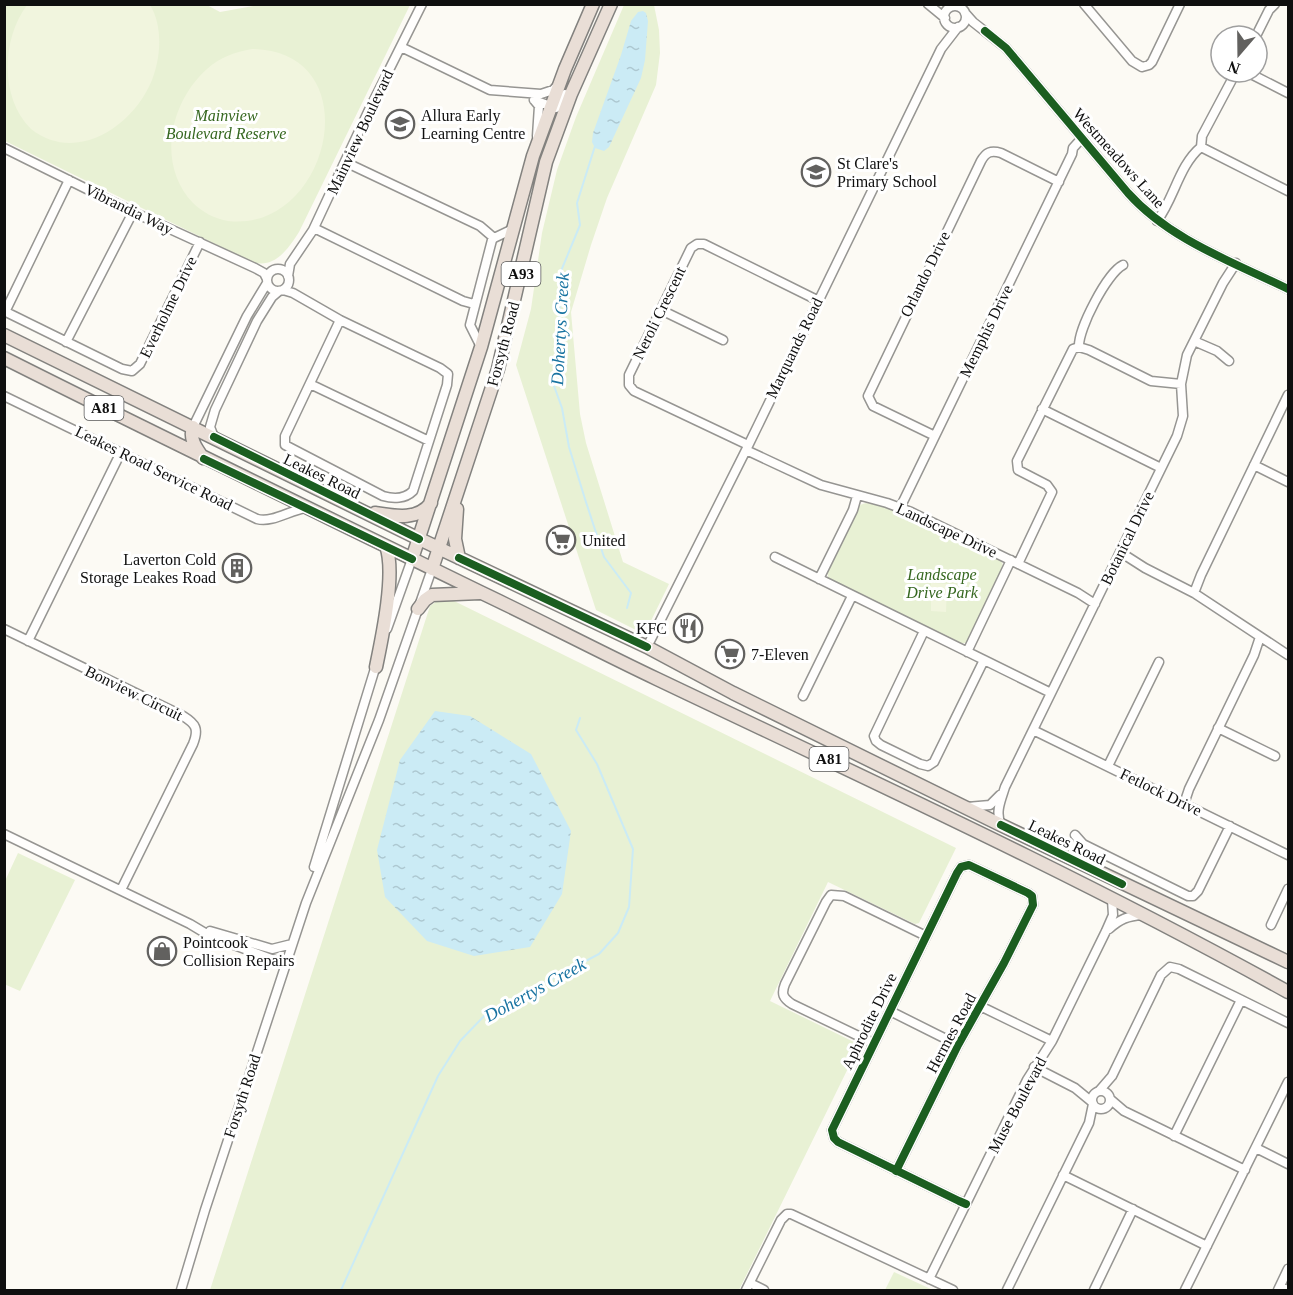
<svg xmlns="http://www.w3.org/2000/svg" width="1293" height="1295" viewBox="0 0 1293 1295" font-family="'Times New Roman',serif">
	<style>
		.grass { fill: #e8f1d4 }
		.pitch { fill: #f1f5de }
		.water { fill: url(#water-ripples) }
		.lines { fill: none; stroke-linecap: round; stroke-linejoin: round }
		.stream { stroke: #cbebf5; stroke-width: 2 }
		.minor-casing { stroke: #969592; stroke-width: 11 }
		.highway-casing { stroke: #83827f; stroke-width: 15 }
		.minor { stroke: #fffefd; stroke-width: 8 }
		.highway { stroke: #e9ded6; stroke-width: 12 }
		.cycleway-casing { stroke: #fff; stroke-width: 11 }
		.cycleway { stroke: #1b5e20; stroke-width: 8 }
		.labels { text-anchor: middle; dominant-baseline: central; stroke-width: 6; stroke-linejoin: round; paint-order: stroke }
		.shield { fill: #fff; stroke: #575757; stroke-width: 1.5 }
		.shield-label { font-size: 15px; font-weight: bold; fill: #0f0f0f }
		.park-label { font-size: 16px; font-style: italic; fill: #35671f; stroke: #fff }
		.poi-label { font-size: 16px; fill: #0f0f0f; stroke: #fff; text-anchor: start }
		.street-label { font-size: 16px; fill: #0f0f0f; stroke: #fff }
		.water-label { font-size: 18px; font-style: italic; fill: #1873a1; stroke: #fff }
	</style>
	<defs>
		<pattern id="water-ripples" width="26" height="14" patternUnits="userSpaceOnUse" patternTransform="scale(1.5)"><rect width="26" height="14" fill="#cbebf5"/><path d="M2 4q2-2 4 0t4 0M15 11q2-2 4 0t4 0" fill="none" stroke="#adc8d1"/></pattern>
	</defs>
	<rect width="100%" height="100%" fill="#fcfaf4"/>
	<!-- grass -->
	<path class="grass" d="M205,4L220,12L265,4L410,5L299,232C288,249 275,269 252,262L5,141L4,5Z
		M624,5H654L659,30L660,53L656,85L607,198L591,245L571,312L580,414L586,443L623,562L669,584L647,629L640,632L596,610L516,365L531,309L542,233L557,170L576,117Z
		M866,503C913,510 957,538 999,559C1007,566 1001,574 997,583L994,584L975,624V628L967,643H957L828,578V569L857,509L860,505Z
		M441,598H448L956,848L919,923L915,924L828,882L770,1001L856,1043L858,1048L739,1290H210L430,606Z
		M18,853L75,880L20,991L4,984L5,881Z
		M894,1272L933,1290H885Z"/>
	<!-- pitch -->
	<path class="pitch" d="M27,5H150C163,26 161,57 152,80C134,125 77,165 31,129C0,99 1,40 27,5Z
		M252,49C372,51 330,233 228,221C215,219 202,212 193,203C156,164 170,102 207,69C220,57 235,52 252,49Z
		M931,583L947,584L946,612L931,611Z"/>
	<!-- water -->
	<path class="water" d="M643,11L646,13L648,21L645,60L641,78L609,147L604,151L595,148L592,142L593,133L621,55L631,21L638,12Z
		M435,711L470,716L531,754L571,831L562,894L530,947L474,956L427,941L385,897L377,850L400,760Z"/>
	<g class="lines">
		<!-- stream -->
		<path class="stream" d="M595,146L577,203L580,225L561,271L559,325L553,383L562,408L569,447L585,499L604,557L631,593L627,608
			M341,1290L438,1076L460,1041L487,1013L599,954L618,933L629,907L633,849L597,764L576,730L580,718"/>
		<!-- minor casing -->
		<g class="minor-casing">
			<path id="minor" d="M928,4L945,18
				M1084,4L1132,61L1142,67L1149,65L1152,62L1180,4
				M944 17a11 11 0 1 1 22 0a11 11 0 1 1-22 0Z
				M965,13L973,22L1006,48L1128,193C1170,240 1233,262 1288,289
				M1256,36L1269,10L1275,4
				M401,47L490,90L541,94L553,90L558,85
				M1236,72L1202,136L1201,147L1288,191
				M1247,72L1288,93
				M534,100L556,108L562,103L565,94
				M534,100L539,106L537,136
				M4,148L133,212L255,268L264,273L267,279
				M345,162L480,226L494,238
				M1157,221C1174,199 1179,165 1201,147
				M314,228L463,301L474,304
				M267 280a11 11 0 1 1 22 0a11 11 0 1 1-22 0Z
				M288,276L290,264L313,230L368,112L422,4
				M283,290L293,293L340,320L440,368L448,374L447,385L413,491C405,499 393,499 383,496L285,445V436L340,320
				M661,310L723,340
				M4,311L122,369L132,371L140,364L200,242
				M5,312L69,180
				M1194,341L1217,351L1229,361
				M66,342L133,212
				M481,347L470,325L492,240L494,238L513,229
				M1079,347C1078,329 1107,273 1123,265
				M310,384L429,441
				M4,396L257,519C273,523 290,510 306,508
				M1042,409L1161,468
				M193,427L247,316L267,283
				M935,436L873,406L868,396L981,161C986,152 991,150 1001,153L1059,182
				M214,437L210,427L215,410L257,321L272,297L279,291
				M748,445L634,391L629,385V375L691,248L697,244H704L817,300
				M746,450L821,485L887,503L911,512L1078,593L1095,604
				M1254,465L1288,482
				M900,508L1072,154L1073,148L1082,138
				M1120,552L1145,568L1194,593L1288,655
				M775,557L1051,693
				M1018,564L1052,492L1047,485L1018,470L1017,461L1073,349L1079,347L1089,350L1151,381L1181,384
				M819,579L853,510L857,496
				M1194,593L1201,575L1288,395
				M4,629L183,716C196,724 199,729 193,744L121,890
				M387,629L412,559
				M924,631L874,736L876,741L881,745L920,764L928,766L934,762L984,660
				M28,641L121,452
				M647,647L746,450L941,49L958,27
				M967,652L1011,560
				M803,696L852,596
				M1218,728L1275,756
				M1033,730L1288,855
				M1108,766L1159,662
				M1184,804L1189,789L1254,655L1260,637
				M967,807L990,805L1000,795
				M1001,825C995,812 1001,800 1005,787L1177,436L1183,416L1181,384L1187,355L1223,283L1236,263
				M4,834L190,924L210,936L285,964
				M1075,835L1083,844L1188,896H1193L1198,891L1230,826
				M314,867L377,662
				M1271,925L1288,889
				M1109,929C1120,919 1128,916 1142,915
				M210,931L272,949L292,944
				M980,1006L1052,1041
				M890,1011L958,1045
				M873,1043L792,1004C783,998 781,994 785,984L826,902L831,895L844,896L926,936
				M1034,1067L1075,1088L1092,1102
				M1092 1100a9 9 0 1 1 18 0a9 9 0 1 1-18 0Z
				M1099,1091L1112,1076L1161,975L1170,967L1179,969L1288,1023
				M1110,1099L1124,1111L1245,1170
				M1174,1136L1241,1000
				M1256,1148L1288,1164
				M896,1171L958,1045L1004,963L1033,905L1032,896L1028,893L969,865L961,867L957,873L832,1130L834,1138L838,1142L959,1201L966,1204
				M1063,1175L1207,1246
				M929,1279L1027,1080L1052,1041L1106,931L1113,915L1112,900
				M750,1283L764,1290
				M1280,1287L1288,1290
				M181,1290L205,1210L306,903L379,720L432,569
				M746,1290L781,1220L787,1214H791L953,1290
				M1007,1290L1089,1123L1093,1104
				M1094,1290L1133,1209
				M1185,1290L1288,1082
				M1278,1290L1288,1269"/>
		</g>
		<!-- highway casing -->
		<g class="highway-casing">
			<path id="highway" d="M4,335L411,535L647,647L733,693L1001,825L1288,962
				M4,358C163,438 323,515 482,593C541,621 598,651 657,679C869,780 1083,878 1288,992
				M193,427C189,439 196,448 203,458
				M457,509L455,539L459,558
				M375,513C394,516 418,521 431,503
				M412,559L481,347L533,156L565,69L593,4
				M432,569L498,369L546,162L571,94L611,4
				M418,609L425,600L432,595L480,593
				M376,667C382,638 396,573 386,546"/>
		</g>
		<!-- minor -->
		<use href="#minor" class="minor"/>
		<!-- highway -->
		<use href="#highway" class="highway"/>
		<!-- cycleway casing -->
		<g class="cycleway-casing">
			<path id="cycleway" d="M985,31L1006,48L1128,193C1170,240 1233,262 1288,289
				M214,437L419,539
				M204,459L412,559
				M459,558L647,647
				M1001,825L1122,884
				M896,1171L958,1045L1004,963L1033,905L1032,896L1028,893L969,865L961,867L957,873L832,1130L834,1138L838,1142L959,1201L966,1204"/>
		</g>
		<!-- cycleway -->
		<use href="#cycleway" class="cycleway"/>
	</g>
	<!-- icons -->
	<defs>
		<g id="school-ring" transform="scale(1.5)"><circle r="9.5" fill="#fff" stroke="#62615f" stroke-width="1.5"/><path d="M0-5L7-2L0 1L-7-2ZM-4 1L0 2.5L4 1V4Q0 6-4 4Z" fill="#62615f"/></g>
		<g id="supermarket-ring" transform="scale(1.5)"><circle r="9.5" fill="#fff" stroke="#62615f" stroke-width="1.5"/><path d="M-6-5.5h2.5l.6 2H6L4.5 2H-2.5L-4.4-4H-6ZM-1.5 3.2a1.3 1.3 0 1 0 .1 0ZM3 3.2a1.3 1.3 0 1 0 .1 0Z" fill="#62615f"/></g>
		<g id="building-ring" transform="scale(1.5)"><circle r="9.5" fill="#fff" stroke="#62615f" stroke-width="1.5"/><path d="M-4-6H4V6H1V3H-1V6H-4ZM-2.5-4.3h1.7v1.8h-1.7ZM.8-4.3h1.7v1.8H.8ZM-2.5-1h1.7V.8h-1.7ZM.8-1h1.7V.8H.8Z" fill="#62615f"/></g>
		<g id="restaurant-ring" transform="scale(1.5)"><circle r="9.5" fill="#fff" stroke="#62615f" stroke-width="1.5"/><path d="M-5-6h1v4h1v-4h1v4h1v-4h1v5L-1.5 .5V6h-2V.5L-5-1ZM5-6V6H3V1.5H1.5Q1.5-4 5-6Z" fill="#62615f"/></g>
		<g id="shop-ring" transform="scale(1.5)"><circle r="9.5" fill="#fff" stroke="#62615f" stroke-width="1.5"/><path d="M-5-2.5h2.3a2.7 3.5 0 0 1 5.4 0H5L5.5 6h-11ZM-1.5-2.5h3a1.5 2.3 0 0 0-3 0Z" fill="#62615f"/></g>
	</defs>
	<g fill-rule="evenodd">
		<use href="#school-ring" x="400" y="124"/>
		<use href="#school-ring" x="816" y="172"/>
		<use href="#supermarket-ring" x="561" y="540"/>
		<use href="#building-ring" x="237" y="568"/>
		<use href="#restaurant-ring" x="688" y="628"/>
		<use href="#supermarket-ring" x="730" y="654"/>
		<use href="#shop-ring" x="162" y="951"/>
	</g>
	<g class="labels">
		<!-- shield labels -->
		<g class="shield">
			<rect x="501.5" y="262" width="39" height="24" rx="4.5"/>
			<rect x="84.5" y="396" width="39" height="24" rx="4.5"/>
			<rect x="809.5" y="747" width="39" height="24" rx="4.5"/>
		</g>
		<g class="shield-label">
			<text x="521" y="274">A93</text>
			<text x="104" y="408">A81</text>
			<text x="829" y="759">A81</text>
		</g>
		<!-- park labels -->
		<g class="park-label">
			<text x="226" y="115">Mainview<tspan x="226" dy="18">Boulevard Reserve</tspan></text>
			<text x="942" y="574">Landscape<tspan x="942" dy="18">Drive Park</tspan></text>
		</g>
		<!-- poi labels -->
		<g class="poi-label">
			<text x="421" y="115">Allura Early<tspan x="421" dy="18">Learning Centre</tspan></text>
			<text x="837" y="163">St Clare's<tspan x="837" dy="18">Primary School</tspan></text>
			<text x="582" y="540">United</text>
			<text x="216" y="559" text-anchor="end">Laverton Cold<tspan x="216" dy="18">Storage Leakes Road</tspan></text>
			<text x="667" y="628" text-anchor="end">KFC</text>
			<text x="751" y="654">7-Eleven</text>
			<text x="183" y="942">Pointcook<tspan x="183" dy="18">Collision Repairs</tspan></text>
		</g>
		<!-- street labels -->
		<g class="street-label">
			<text transform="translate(360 132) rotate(-65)">Mainview Boulevard</text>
			<text transform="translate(1119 158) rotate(48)">Westmeadows Lane</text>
			<text transform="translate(129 209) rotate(26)">Vibrandia Way</text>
			<text transform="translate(925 274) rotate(-64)">Orlando Drive</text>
			<text transform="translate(168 307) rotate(-64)">Everholme Drive</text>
			<text transform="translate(659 313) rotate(-64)">Neroli Crescent</text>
			<text transform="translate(986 331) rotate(-64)">Memphis Drive</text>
			<text transform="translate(503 344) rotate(-75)">Forsyth Road</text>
			<text transform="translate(794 348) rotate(-64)">Marquands Road</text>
			<text transform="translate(154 468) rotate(26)">Leakes Road Service Road</text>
			<text transform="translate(322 476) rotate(26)">Leakes Road</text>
			<text transform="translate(947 530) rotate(25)">Landscape Drive</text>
			<text transform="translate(1127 538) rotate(-64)">Botanical Drive</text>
			<text transform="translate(134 693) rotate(26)">Bonview Circuit</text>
			<text transform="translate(1161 792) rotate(26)">Fetlock Drive</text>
			<text transform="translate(1067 842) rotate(26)">Leakes Road</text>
			<text transform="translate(869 1021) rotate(-64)">Aphrodite Drive</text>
			<text transform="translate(951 1033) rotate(-62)">Hermes Road</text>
			<text transform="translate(242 1096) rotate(-72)">Forsyth Road</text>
			<text transform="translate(1017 1105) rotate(-62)">Muse Boulevard</text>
		</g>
		<!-- water labels -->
		<g class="water-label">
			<text transform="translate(560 329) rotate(-87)">Dohertys Creek</text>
			<text transform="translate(535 990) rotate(-29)">Dohertys Creek</text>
		</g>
	</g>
	<!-- border -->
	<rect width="1293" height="1295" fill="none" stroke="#0f0f0f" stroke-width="12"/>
	<!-- north arrow -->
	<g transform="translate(1239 54) rotate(200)"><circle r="28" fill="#ffffff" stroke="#9f9f9f" stroke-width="1.5"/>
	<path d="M0-4.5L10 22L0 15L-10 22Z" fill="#62615f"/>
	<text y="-9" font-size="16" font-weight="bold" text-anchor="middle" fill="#0f0f0f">N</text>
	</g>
</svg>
